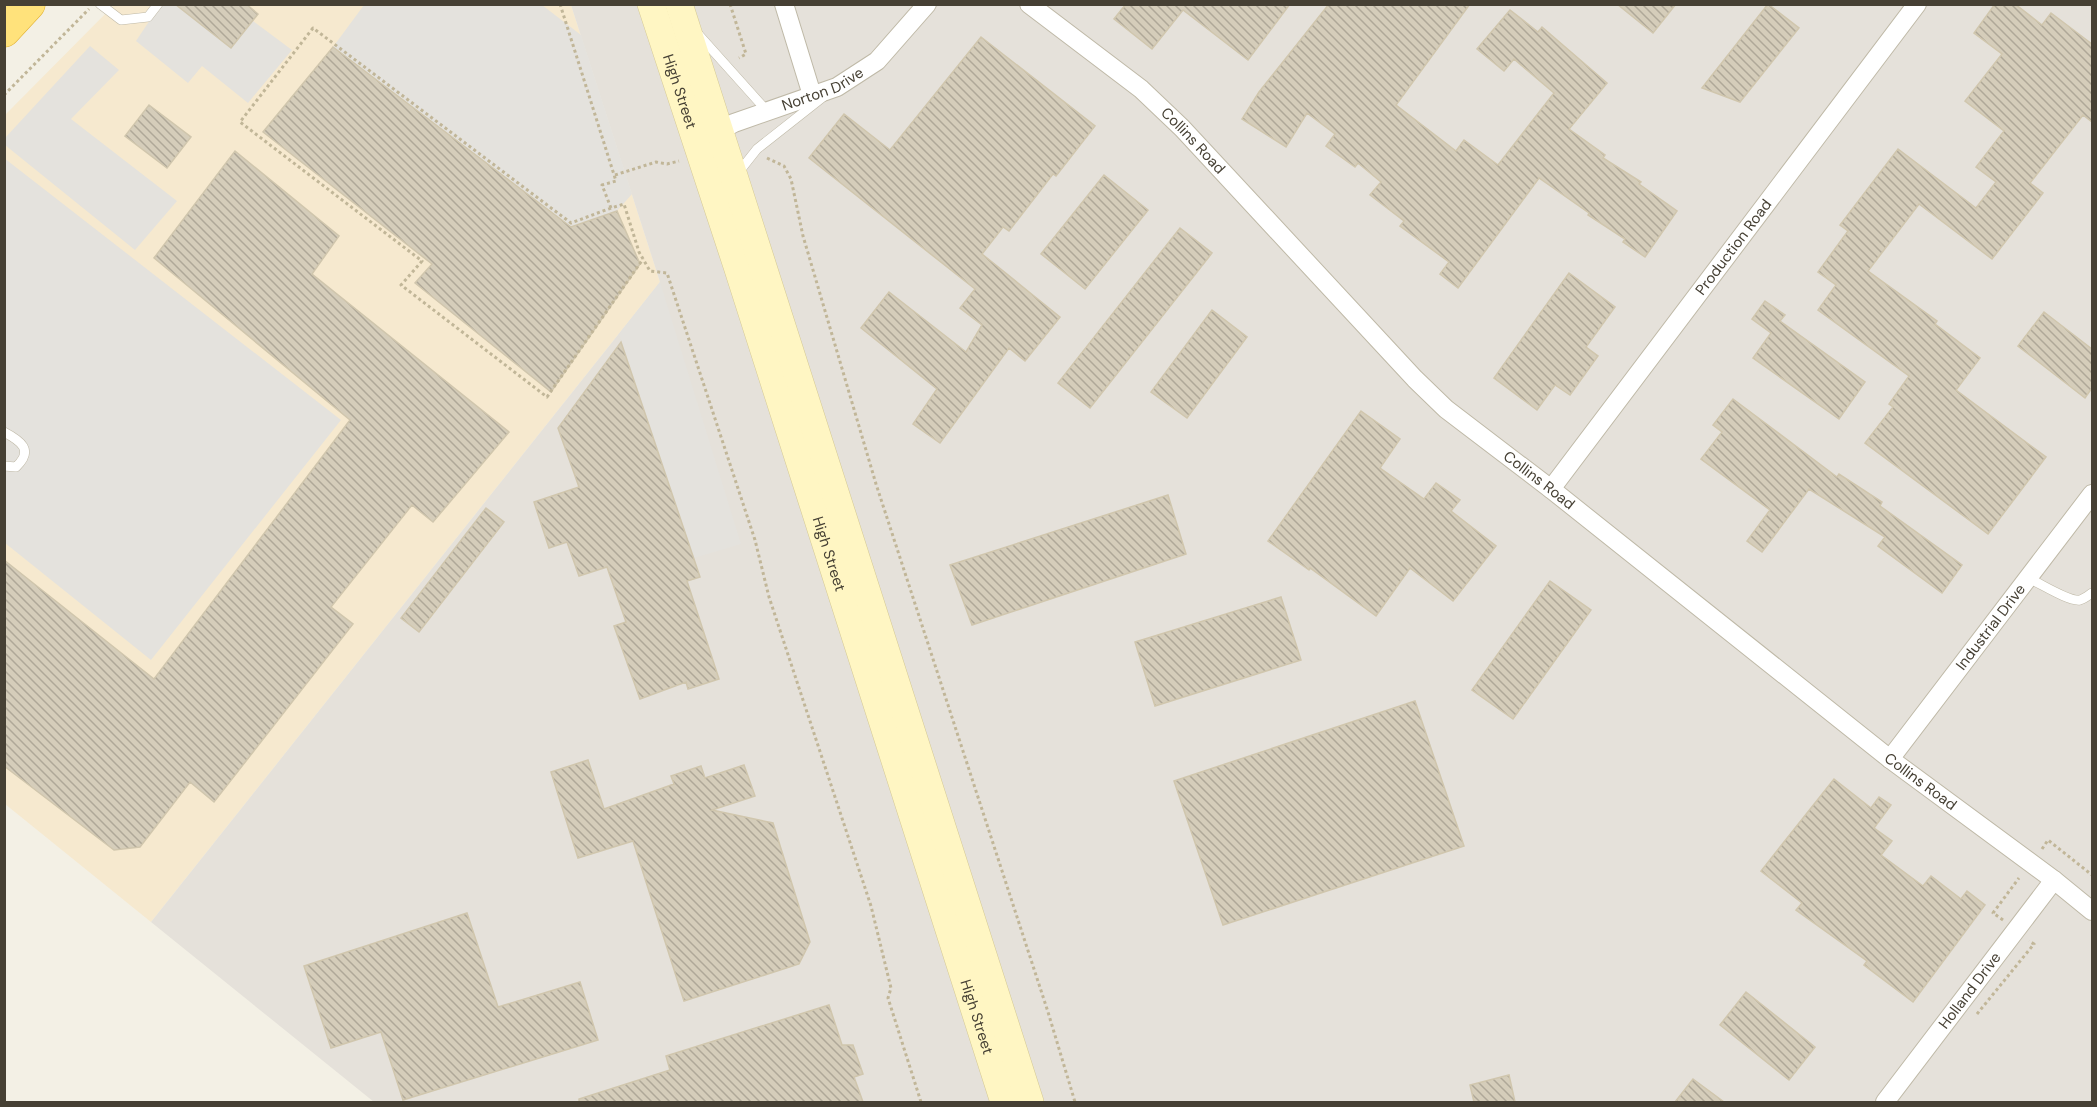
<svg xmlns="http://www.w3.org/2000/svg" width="2097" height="1107" viewBox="0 0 2097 1107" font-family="'DM Sans',sans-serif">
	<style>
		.commercial { fill: #f6e9cf }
		.industrial { fill: #e5e1da }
		.parking { fill: #e4e2dd }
		.building { fill: url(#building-back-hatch); stroke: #d0c6ad; stroke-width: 1.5 }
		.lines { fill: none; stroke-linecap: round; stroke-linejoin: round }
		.service-casing { stroke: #bfb9a7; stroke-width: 10 }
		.minor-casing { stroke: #bfb9a7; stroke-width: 20 }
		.secondary-casing { stroke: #d5c993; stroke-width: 28 }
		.trunk-casing { stroke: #e1b131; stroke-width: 33 }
		.path { stroke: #c1b698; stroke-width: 3; stroke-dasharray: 3 3; stroke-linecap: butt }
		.service { stroke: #fff; stroke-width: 9 }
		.minor { stroke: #fff; stroke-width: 18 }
		.secondary { stroke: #fff6c3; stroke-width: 27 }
		.trunk { stroke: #ffe27b; stroke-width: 32 }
		.labels { text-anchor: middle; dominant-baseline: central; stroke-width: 4.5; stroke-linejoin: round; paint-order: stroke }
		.street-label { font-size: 15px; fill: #464034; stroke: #fff }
	</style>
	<defs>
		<pattern id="building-back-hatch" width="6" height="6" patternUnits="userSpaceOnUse" patternTransform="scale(1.5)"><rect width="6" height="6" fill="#d5cdba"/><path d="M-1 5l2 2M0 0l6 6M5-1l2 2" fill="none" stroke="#afa898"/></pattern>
	</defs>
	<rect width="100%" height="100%" fill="#f3f0e5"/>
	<!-- commercial -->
	<path class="commercial" d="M114,5H571L660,282L151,922L5,804L4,116Z"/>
	<!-- industrial -->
	<path class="industrial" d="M571,5H2092V1102H374L151,922L660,282Z"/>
	<!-- parking -->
	<path class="parking" d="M160,5H177L231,48L253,21L292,50L248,103L202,66L188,83L136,41Z
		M364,5H542L581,35L632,194L617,211L571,227L333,47Z
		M90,46L119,70L71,119L177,201L135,250L5,145V138Z
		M4,158L341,420L151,660L5,543Z
		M660,282L741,544L694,558L619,334Z"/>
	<!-- building -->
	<path class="building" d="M175,4H246L258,14L231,48Z
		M1126,4H1290L1248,60L1183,10L1152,49L1114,19Z
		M1329,4H1470L1396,105L1456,151L1464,140L1498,165L1554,93L1514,59L1504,71L1477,49L1510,10L1538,32L1542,27L1607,83L1569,129L1605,155L1603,158L1641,182L1639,184L1677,211L1645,257L1623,242L1625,239L1588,215L1589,213L1539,178L1458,288L1440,274L1449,262L1400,226L1404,221L1370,195L1381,182L1358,163L1355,167L1326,146L1335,134L1307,113L1286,147L1242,119L1259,92Z
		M1617,4H1676L1653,33Z
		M1768,4L1799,28L1740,102L1702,88Z
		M1995,4H2015L2042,25L2051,13L2092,44V122L2083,115L2030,183L2043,193L1992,259L1919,204L1868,271L1937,321L1935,324L1980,358L1956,390L2046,457L1988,534L1865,443L1893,407L1889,404L1909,376L1818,310L1836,285L1818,272L1848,231L1840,225L1898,149L1976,208L1996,182L1976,167L2004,131L1965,101L2002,54L1974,33Z
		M981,37L1095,126L1056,176L1053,174L1009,231L1003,227L982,254L1060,317L1025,361L1009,348L940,443L913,424L937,389L861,328L889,292L966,352L982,325L960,308L975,289L809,158L844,114L890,150Z
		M333,47L571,227L617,211L640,264L551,392L415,283L432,264L263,132Z
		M149,105L191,137L167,168L125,136Z
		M235,151L339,236L312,274L509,432L433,522L412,505L331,607L353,624L214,802L190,782L140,847L114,850L4,766V560L154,679L350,420L154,258Z
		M1104,175L1148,210L1085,289L1041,254Z
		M1180,228L1212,253L1090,408L1058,383Z
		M1569,273L1615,307L1586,347L1598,356L1570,395L1555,385L1537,410L1494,378Z
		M1765,301L1785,315L1780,321L1865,382L1839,419L1753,358L1771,333L1752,319Z
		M1212,310L1247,337L1187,418L1151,392Z
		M2044,312L2092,349V388L2085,398L2018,346Z
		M621,342L700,577L687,581L719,679L688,689L686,682L640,699L614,626L626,622L607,567L579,576L567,542L549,548L534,502L579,487L558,428Z
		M1733,399L1837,477L1839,474L1882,502L1880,506L1962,565L1942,593L1878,546L1885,537L1809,489L1762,552L1747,541L1770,510L1701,459L1722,432L1713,425Z
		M1361,411L1400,439L1380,468L1424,499L1436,483L1460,500L1451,511L1496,546L1453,601L1410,568L1376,616L1310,568L1309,570L1268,541Z
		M1168,495L1186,554L972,625L950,565Z
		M486,508L504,522L419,632L401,618Z
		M1550,581L1591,610L1513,719L1472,690Z
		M1281,597L1301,660L1155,706L1135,642Z
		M1415,701L1464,846L1223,925L1174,781Z
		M588,760L604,809L674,784L671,776L701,766L705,778L744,765L755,796L712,810L773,823L810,942L799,964L684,1001L633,841L578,858L551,772Z
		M1834,779L1871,808L1879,797L1891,805L1874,828L1892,841L1881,855L1923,886L1931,876L1961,899L1967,891L1985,905L1913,1002L1864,965L1867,961L1796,910L1802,903L1761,871Z
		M467,913L498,1007L580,982L598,1040L403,1100L381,1032L331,1048L304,966Z
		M1746,992L1815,1047L1789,1080L1720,1025Z
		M829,1005L842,1045H853L863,1074L854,1077L863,1102H579V1099L670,1070L666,1056Z
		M1509,1075L1515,1102H1474L1470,1085Z
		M1693,1079L1724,1102H1675Z"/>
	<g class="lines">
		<!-- service casing -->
		<g class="service-casing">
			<path id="service" d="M100,4L121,20L148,17L158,4
				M698,34L767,111
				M738,173L757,149L823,97
				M4,432C21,441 34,450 16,467L4,466
				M2028,578C2040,583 2069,602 2080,600C2084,599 2089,595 2092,593"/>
		</g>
		<!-- minor casing -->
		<g class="minor-casing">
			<g id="minor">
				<path d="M784,4L812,95"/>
				<path id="s1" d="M1029,4L1141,89L1182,128L1415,379L1446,409L1551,489L1890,759L2054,880L2092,911"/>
				<path id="s2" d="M712,135L734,123L837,87L877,61L927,4"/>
				<path id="s3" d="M1551,489L1917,4"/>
				<path id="s4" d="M1890,759L2092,494"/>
				<path id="s5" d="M1885,1102L2054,880"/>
			</g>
		</g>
		<!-- secondary casing -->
		<g class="secondary-casing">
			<g id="secondary">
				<path id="s6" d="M651,4L737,266L1004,1102"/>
				<path d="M679,4L1030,1102"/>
			</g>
		</g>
		<!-- trunk casing -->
		<g class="trunk-casing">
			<path id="trunk" d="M4,31L29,4"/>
		</g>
		<!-- path -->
		<path class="path" d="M560,4L616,181L602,185L611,208L624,204L639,252L650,271L667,273L755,540L769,597L871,906L891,988L888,998L921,1102
			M730,4L746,54L739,58
			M4,95L89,9
			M767,158L784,166L791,179L803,236L876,484L1048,1012L1075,1102
			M615,175L656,162L667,164L679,161
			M611,208L571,223L313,28L240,122L422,261L401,285L547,397L643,259
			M2042,849L2048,840L2092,875
			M2003,920L1993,913L2019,878
			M1977,1014L2034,944L2029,941"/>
		<!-- service -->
		<use href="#service" class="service"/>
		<!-- minor -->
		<use href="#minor" class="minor"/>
		<!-- secondary -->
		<use href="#secondary" class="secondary"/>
		<!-- trunk -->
		<use href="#trunk" class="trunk"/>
	</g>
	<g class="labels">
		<!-- street labels -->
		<g class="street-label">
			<text stroke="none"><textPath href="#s2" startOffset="120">Norton Drive</textPath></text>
			<text stroke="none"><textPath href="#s6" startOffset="92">High Street</textPath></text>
			<text stroke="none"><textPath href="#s1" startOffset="214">Collins Road</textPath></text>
			<text stroke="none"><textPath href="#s3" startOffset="303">Production Road</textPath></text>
			<text stroke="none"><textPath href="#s1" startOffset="700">Collins Road</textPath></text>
			<text stroke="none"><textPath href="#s6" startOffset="578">High Street</textPath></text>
			<text stroke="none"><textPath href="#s4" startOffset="166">Industrial Drive</textPath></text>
			<text stroke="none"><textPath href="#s1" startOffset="1186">Collins Road</textPath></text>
			<text stroke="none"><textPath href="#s5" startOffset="140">Holland Drive</textPath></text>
			<text stroke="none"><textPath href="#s6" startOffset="1064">High Street</textPath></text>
		</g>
	</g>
	<!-- border -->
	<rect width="2097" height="1107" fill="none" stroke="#464034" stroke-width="12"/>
</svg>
